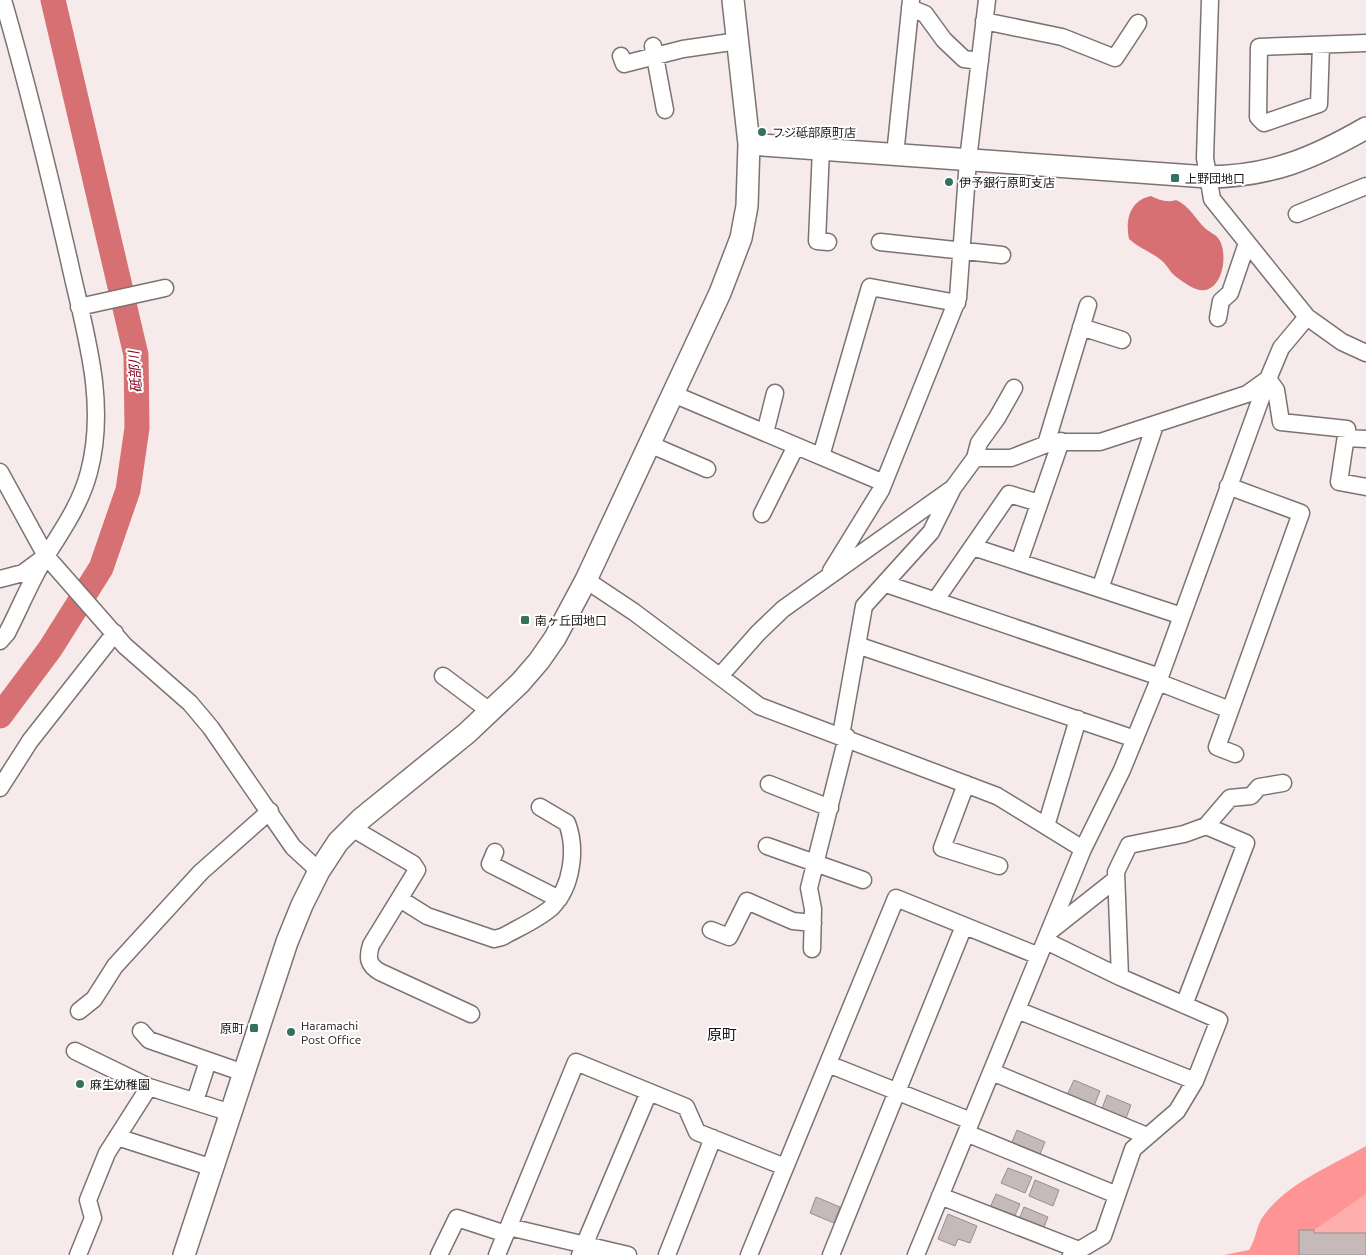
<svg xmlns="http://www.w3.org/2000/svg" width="1366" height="1255" viewBox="0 0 1366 1255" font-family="Ubuntu,'Noto Sans JP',sans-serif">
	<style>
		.green { fill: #feaead }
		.forest { fill: #fe9494 }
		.water { fill: #d67072 }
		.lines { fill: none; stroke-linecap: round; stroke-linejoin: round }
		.river { stroke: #d67072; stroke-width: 25 }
		.building { fill: #c5b9b9; stroke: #998e8e }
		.minor-casing { stroke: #7d7272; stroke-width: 19 }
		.tertiary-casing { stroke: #7d7272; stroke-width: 24 }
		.minor { stroke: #fff; stroke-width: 16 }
		.tertiary { stroke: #fff; stroke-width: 21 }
		.poi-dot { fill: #34725f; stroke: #fff; stroke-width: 2 }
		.labels { text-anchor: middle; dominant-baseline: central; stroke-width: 4; stroke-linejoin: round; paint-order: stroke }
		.poi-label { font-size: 12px; fill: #171313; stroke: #fff; text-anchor: start }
		.water-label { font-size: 14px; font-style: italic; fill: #87011f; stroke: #fff }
		.quarter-label { font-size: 15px; fill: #171313; stroke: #fff }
	</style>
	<rect width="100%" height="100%" fill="#f6eaea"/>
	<!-- green -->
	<path class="green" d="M1366,1162V1255H1282L1284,1230Z"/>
	<!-- forest -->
	<path class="forest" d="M1366,1146V1194L1314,1230H1299V1255H1224L1249,1250C1256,1240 1256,1227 1262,1218C1285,1184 1331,1166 1366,1146Z"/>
	<!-- water -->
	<path class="water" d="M1151,196C1159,200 1167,203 1176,200C1190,206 1195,219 1206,229C1209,232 1215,234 1218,238C1230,253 1222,298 1196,289C1190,287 1175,277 1171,272C1168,268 1165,263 1161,260C1151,252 1139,248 1129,239C1125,220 1130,200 1151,196Z"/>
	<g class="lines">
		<!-- river -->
		<path class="river" d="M0,716L50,649L101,568L128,490L137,428L136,355L53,0"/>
	</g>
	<!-- building -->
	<path class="building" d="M1074,1080L1100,1091L1094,1106L1067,1095Z
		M1107,1095L1131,1105L1125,1121L1101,1111Z
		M1017,1130L1045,1142L1038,1159L1010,1147Z
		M1008,1168L1032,1177L1025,1193L1001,1183Z
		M1035,1180L1059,1190L1053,1206L1029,1196Z
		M996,1194L1020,1204L1013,1220L989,1210Z
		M816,1197L840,1207L834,1223L810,1213Z
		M1024,1207L1048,1217L1042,1232L1018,1222Z
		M948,1214L977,1226L970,1243L958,1239L955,1246L938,1239Z
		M1299,1230H1314V1233H1366V1255H1299Z"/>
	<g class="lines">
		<!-- minor casing -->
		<g class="minor-casing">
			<path id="minor" d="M1210,0L1205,158L1212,199L1307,317L1342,342L1366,353
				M910,8L925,14L944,40L964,59L980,61
				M984,21L1062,37L1115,58L1138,23
				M1321,45L1319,104L1264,123L1258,117L1259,47L1366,43
				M653,46L665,110
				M621,56L624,64L683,49L738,41
				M821,149L817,241L828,242
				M895,155L911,0
				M1297,214L1366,186
				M880,242L1002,255
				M79,307L165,288
				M1218,318L1221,301L1230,293L1247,243
				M1081,327L1122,340
				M1268,379L1276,390L1281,422L1347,429L1339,482L1366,487
				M673,394L884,483
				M765,433L775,393
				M1346,438L1366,439
				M649,444L707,469
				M1046,444L1088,305
				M821,456L870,287L957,303
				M975,458L979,443L997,418L1014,388
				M0,472L46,556L125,646L190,703L211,728L293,847L319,871
				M1228,486L1301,513L1217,747L1235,754
				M762,514L796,446
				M973,547L1182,616
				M1019,562L1061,441
				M831,571L881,490L958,298L968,160L987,0
				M0,579L23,573L42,559
				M586,580L634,612L759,706L997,796L1083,849
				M886,584L1160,677
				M1100,589L1155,425
				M935,601L1009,494L1039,503
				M0,641L7,633C20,608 31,580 46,556C63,529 81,503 89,472C108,400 84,330 69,260C49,173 28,86 3,0
				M857,645L1135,739
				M443,676L491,712
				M720,676L758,633L783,609L953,488L975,458H1011L1052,442H1100L1247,394L1268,379
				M1158,682L1230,710
				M841,735L864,606L931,532L952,490
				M769,784L830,808
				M966,784L942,848L999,866
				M0,788L30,741L115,633
				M1046,826L1078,719
				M352,828L413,864L417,870L371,945C367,958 368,965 380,972L471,1014
				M767,846L863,880
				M495,852L490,864L559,899
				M400,899L427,916L494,939L502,937C518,928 539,919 552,907C572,887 577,849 567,823L540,807
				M711,930L729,937L747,901L793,921L813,923
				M1049,932L1116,879
				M1046,941L1120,977L1219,1020L1195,1081L1177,1111L1133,1149L1103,1236L1071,1255
				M812,949L813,909L809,888L847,737
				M1120,977L1116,872L1129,845L1184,834L1206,826L1230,798L1251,796L1259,787L1283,783
				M1184,1005L1246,843L1206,826
				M1017,1010L1195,1081
				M79,1011L94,999L115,966L201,872L270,811
				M141,1031L149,1040L244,1073
				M75,1051L149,1087
				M828,1064L971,1121
				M992,1072L1147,1136
				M195,1101L208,1061
				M966,1133L1117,1195
				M117,1137L213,1168
				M940,1196L1079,1250
				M509,1227L628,1255
				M78,1255L93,1218L88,1200L107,1153L149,1087L231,1113
				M439,1255L457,1218L506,1234
				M497,1255L576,1062L686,1107L697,1132L785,1167
				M580,1255L649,1092
				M667,1255L713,1138
				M749,1255L896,898L1039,956
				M831,1255L964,926
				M916,1255L1083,849L1122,770L1158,682L1268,379L1281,348L1307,317"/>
		</g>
		<!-- tertiary casing -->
		<g class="tertiary-casing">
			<path id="tertiary" d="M749,144L1208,177C1271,176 1312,159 1366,128
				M184,1255L287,942L302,905L319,871L338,842L361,819L467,733L520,683L539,661L555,638L586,580L720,293L741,238L747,206L749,144L733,0"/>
		</g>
		<!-- minor -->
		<use href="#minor" class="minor"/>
		<!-- tertiary -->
		<use href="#tertiary" class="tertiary"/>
	</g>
	<!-- markers -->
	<g class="poi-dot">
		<circle cx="762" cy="132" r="5"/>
		<rect x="1170" y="173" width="10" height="10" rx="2.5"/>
		<circle cx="949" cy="182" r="5"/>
		<rect x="520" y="615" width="10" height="10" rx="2.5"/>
		<rect x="249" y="1023" width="10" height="10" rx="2.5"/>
		<circle cx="291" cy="1032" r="5"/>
		<circle cx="80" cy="1084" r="5"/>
	</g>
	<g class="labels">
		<!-- poi labels -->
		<g class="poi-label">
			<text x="772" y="132">フジ砥部原町店</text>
			<text x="1185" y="178">上野団地口</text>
			<text x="959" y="182">伊予銀行原町支店</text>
			<text x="535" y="620">南ヶ丘団地口</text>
			<text x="301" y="1025">Haramachi<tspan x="301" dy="14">Post Office</tspan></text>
			<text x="244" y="1028" text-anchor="end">原町</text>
			<text x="90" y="1084">麻生幼稚園</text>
		</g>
		<!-- water labels -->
		<g class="water-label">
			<text transform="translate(135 372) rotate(-94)">砥部川</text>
		</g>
		<!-- quarter labels -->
		<g class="quarter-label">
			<text x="722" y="1034">原町</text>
		</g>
	</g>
</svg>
